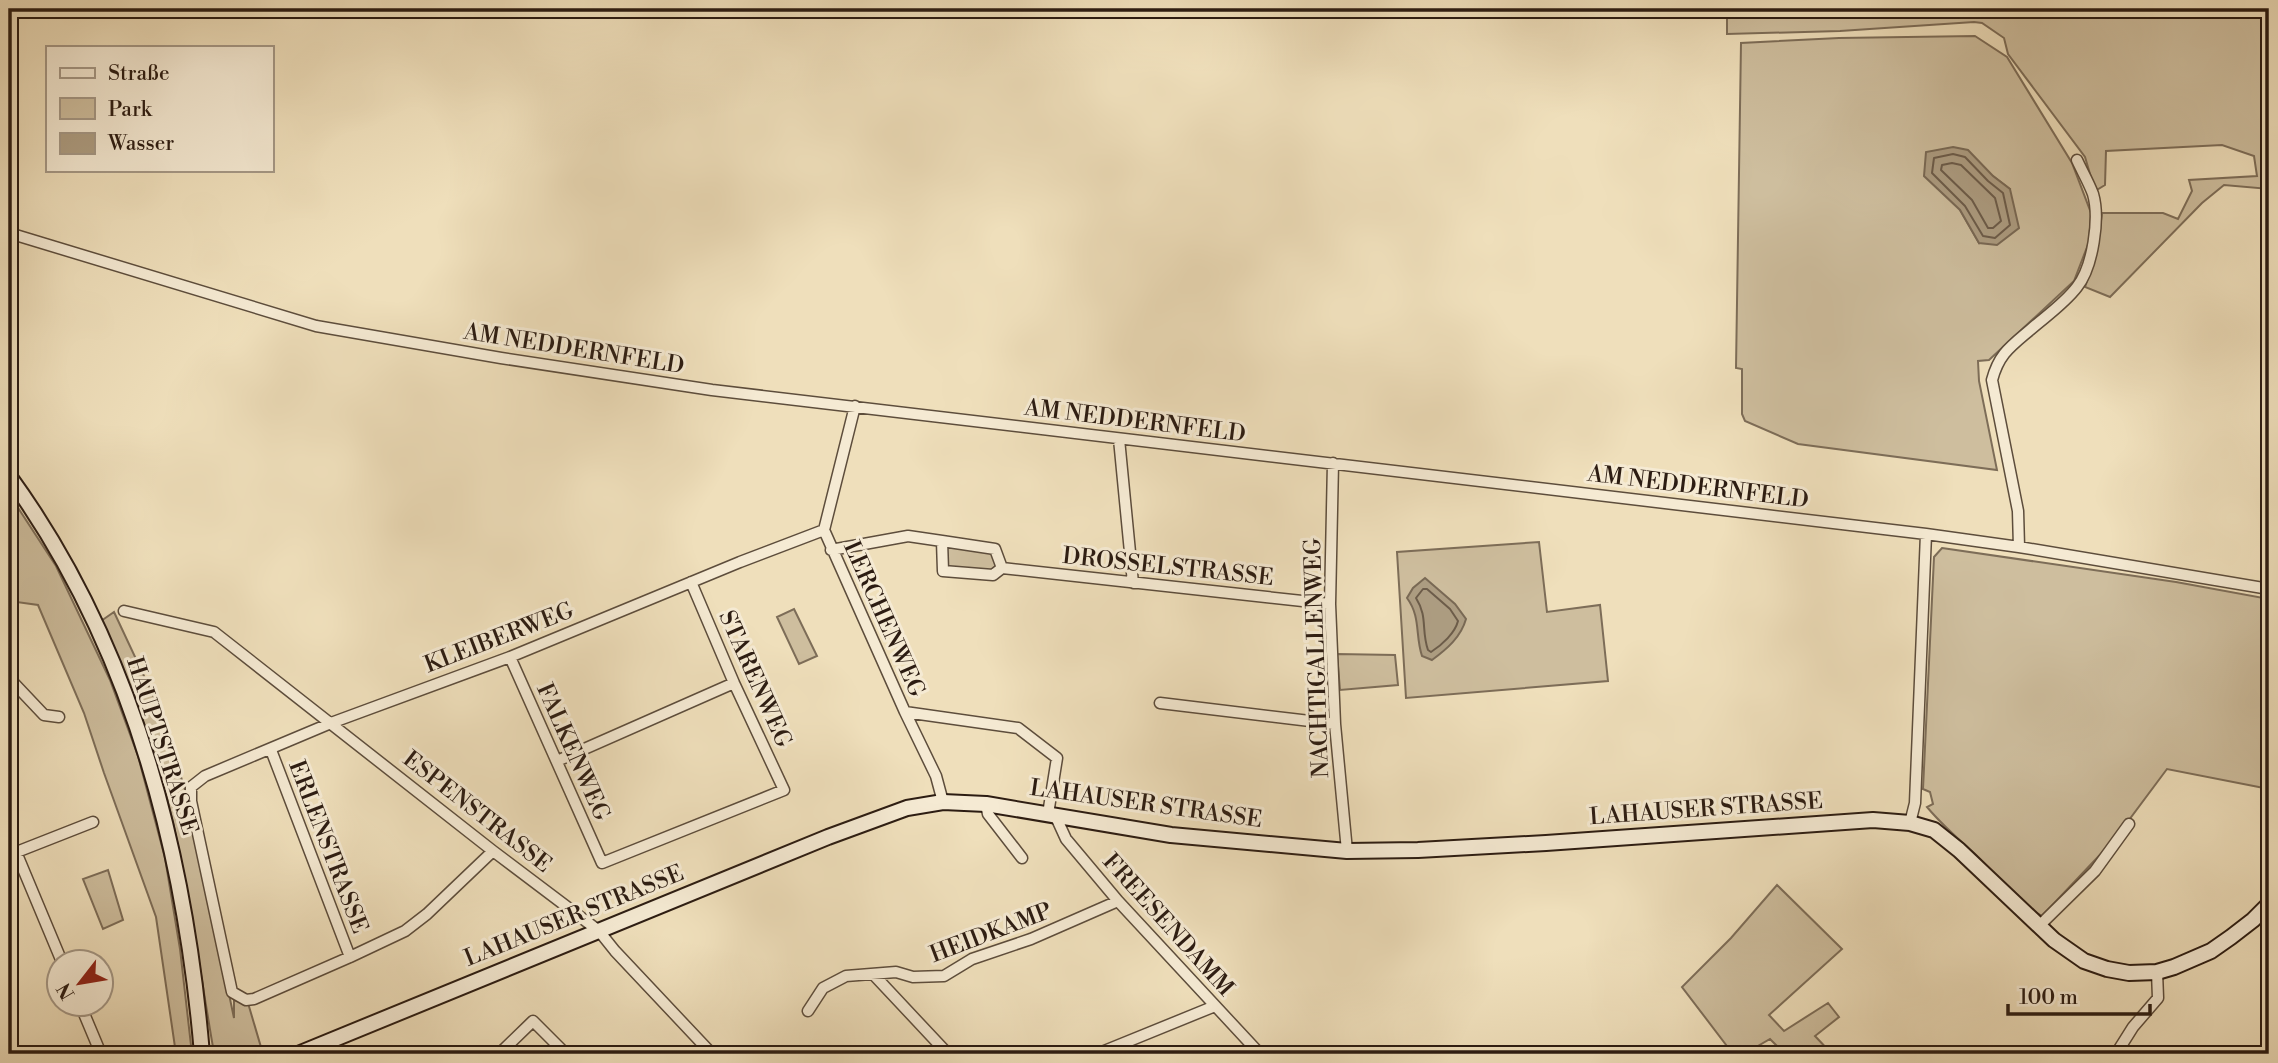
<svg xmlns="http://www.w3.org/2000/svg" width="2278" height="1063" viewBox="0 0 2278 1063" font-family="'Libre Bodoni',serif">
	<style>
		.green { fill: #cebe9e; stroke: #7d6d58; stroke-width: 2; fill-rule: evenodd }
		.water { fill: #ad9d82; stroke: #796955; stroke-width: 2 }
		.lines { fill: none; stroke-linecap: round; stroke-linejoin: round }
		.shore { stroke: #6c5c4a; stroke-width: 2 }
		.street-casing { stroke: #5d4d3c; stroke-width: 13 }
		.secondary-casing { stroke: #2c1c12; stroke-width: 18 }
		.street { stroke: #f5ead3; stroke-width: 10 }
		.secondary { stroke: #f5ead3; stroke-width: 14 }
		.labels { text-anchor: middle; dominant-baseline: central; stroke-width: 6; stroke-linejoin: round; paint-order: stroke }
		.street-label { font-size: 23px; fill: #2c1c12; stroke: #f5ead3 }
	</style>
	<rect width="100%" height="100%" fill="#efdfbb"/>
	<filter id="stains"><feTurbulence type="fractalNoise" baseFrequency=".00286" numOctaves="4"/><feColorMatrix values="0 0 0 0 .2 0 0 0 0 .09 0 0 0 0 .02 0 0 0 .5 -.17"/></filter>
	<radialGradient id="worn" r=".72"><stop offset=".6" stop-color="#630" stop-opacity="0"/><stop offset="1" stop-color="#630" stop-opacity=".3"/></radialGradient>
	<!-- green -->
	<path class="green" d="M1727,9H2269V189L2224,185L2202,203L2110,297L2085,287L2098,245L2102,213H2163L2178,219L2192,191L2189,180L2257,176L2254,156L2222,145L2106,151L2105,185L2095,191L2085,157L2008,54L2004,38L1982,23L1974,22L1840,31L1727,34Z
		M1975,36L2007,57L2072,163L2091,213L2089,242L2074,281L1989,360L1978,361L1979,381L1997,470L1798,444L1745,421L1742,414V369L1736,368L1741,43L1839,38ZM1993,176L2010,189L1979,243L1960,210Z
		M9,494L56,566L110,680L138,756L165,858L180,949L192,1054H176L156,917L104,773L84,713L38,605L9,601Z
		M1539,542L1547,612L1600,605L1608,681L1406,698L1397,552Z
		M945,543L994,550L1000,567L993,573L946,570Z
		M1942,548L2176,582L2269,599V789L2167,769L2114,840L2042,916C2015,901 1996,874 1974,853C1957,838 1942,825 1927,807L1933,804L1930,792L1923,789L1934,557Z
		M794,609L817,656L799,664L777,617Z
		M114,612L159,708L188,799L234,1018V1000L248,1003L263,1054L214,1053C198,962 187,868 162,780C147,725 124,673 101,621Z
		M1337,654L1395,655L1398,685L1340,690Z
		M108,870L123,920L103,929L83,879Z
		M1777,885L1842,949L1769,1015L1784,1031L1828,1003L1839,1017L1815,1036L1832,1054H1785L1770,1039L1744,1054H1733L1682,987L1731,938Z"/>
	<!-- water -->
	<path class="water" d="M1953,147L1968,150L1993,176L2010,189L2019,228L1997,245L1979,243L1960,210L1924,176L1926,152Z
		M1425,578L1455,604L1466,619C1461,637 1447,649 1432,660L1422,656C1415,635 1421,617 1407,598L1413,588Z"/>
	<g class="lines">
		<!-- shore -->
		<path class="shore" d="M1953,154L1965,157L1988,181L2003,193L2010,225L1995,238L1983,236L1965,206L1932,173L1934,158Z
			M1952,163L1961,165L1995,198L2001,221L1993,228H1988L1972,200L1941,170L1942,165Z
			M1423,589H1427L1450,609L1458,621C1455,633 1442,645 1431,652L1428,650C1421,630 1428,617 1416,598Z"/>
		<!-- street casing -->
		<g class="street-casing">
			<path id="street" d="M9,233L316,326L501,358L712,390L1926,534L2019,547L2269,589
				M855,406L824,530L905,712L936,776L943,802
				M1119,439L1133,583
				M1333,463L1330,604L1335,724L1347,851
				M2019,547L2018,511L1992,380C1999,354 2010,347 2030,330C2046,316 2064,304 2077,287C2093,267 2100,218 2093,194C2089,183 2082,171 2077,160
				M831,550L908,536L942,541
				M1002,568L995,549L942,541L943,571L993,575L1002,568L1330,604
				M124,611L214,632L493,851L599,931L615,951L712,1054
				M510,657L602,863L784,790L734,683L691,582
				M9,678L44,715L59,717
				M1160,703L1335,724
				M905,712L1018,728L1057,758L1048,814
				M271,750L350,957
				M557,761L734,683
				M986,804L988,814L1022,858
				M1055,815L1066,839L1118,901L1260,1054
				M1910,823L1915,803L1926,534
				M9,842L16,852L62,962
				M493,851L427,914L405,931L350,957L254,999L246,1000L232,992L191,801V787L205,776L331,723L510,657L740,562L824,530
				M9,855L93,822
				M2039,926L2095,871L2129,824
				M873,974L948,1054
				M80,1004L101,1054
				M808,1011L823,988L846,976L896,972L913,977L944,976L972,959L1031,939L1118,901
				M499,1054L533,1021L566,1054
				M1097,1054L1215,1006
				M2116,1054L2133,1027L2158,998L2157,972"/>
		</g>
		<!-- secondary casing -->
		<g class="secondary-casing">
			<path id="secondary" d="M9,476C131,644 185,851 202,1054
				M298,1054L828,837L907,808L943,802L986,804L1171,835L1347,851L1418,850L1546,843L1873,820L1910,823L1934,830L1959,850L2054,940L2084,961L2107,969L2129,973L2157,972L2174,967L2211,951L2231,937L2253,920L2269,904"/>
		</g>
		<!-- street -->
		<use href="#street" class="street"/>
		<!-- secondary -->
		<use href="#secondary" class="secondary"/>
	</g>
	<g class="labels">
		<!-- street labels -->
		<g class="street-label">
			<text transform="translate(574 349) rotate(9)">AM NEDDERNFELD</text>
			<text transform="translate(1135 421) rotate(7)">AM NEDDERNFELD</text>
			<text transform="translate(1698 487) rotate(7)">AM NEDDERNFELD</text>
			<text transform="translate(1168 567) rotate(6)">DROSSELSTRASSE</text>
			<text transform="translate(884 619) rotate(66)">LERCHENWEG</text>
			<text transform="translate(499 638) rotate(-21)">KLEIBERWEG</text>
			<text transform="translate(1317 658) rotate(-92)">NACHTIGALLENWEG</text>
			<text transform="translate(755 679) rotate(66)">STARENWEG</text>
			<text transform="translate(162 746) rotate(72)">HAUPTSTRASSE</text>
			<text transform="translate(573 752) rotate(66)">FALKENWEG</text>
			<text transform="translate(1146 804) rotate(8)">LAHAUSER STRASSE</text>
			<text transform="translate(1706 809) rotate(-4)">LAHAUSER STRASSE</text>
			<text transform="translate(477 812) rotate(38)">ESPENSTRASSE</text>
			<text transform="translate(328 847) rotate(69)">ERLENSTRASSE</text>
			<text transform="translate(574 916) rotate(-22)">LAHAUSER STRASSE</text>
			<text transform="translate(1168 925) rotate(48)">FREESENDAMM</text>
			<text transform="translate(991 933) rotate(-21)">HEIDKAMP</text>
		</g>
	</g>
	<!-- margin -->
	<rect width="2278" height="1063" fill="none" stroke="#efdfbb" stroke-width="35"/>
	<rect x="10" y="10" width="2257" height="1042" fill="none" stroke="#2c1c12" stroke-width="3.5"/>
	<rect x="18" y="18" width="2243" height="1028" fill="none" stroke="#2c1c12" stroke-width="2"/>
	<!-- legend -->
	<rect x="46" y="46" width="228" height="126" fill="#f5ead3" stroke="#a59886" stroke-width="2"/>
	<rect x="60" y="68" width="35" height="10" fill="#f5ead3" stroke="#a59886" stroke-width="2"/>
	<text x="108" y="80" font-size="21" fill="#2c1c12">Straße</text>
	<rect x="60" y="98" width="35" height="21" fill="#cebe9e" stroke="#a59886" stroke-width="2"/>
	<text x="108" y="116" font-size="21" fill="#2c1c12">Park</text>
	<rect x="60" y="133" width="35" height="21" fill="#ad9d82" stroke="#a59886" stroke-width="2"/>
	<text x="108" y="150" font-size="21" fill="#2c1c12">Wasser</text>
	<!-- north arrow -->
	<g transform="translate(80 983) rotate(239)"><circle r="33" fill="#f5ead3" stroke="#a59886" stroke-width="2"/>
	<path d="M0-5L12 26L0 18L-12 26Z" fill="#8f2418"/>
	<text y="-10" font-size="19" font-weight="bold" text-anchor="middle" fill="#2c1c12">N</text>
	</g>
	<!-- scale -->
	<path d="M2008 1004v10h142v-10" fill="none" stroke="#2c1c12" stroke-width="3.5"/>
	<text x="2019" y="1004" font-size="21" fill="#2c1c12" stroke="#f5ead3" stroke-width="5" paint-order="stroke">100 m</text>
	<rect width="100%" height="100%" filter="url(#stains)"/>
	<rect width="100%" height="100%" fill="url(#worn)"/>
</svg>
